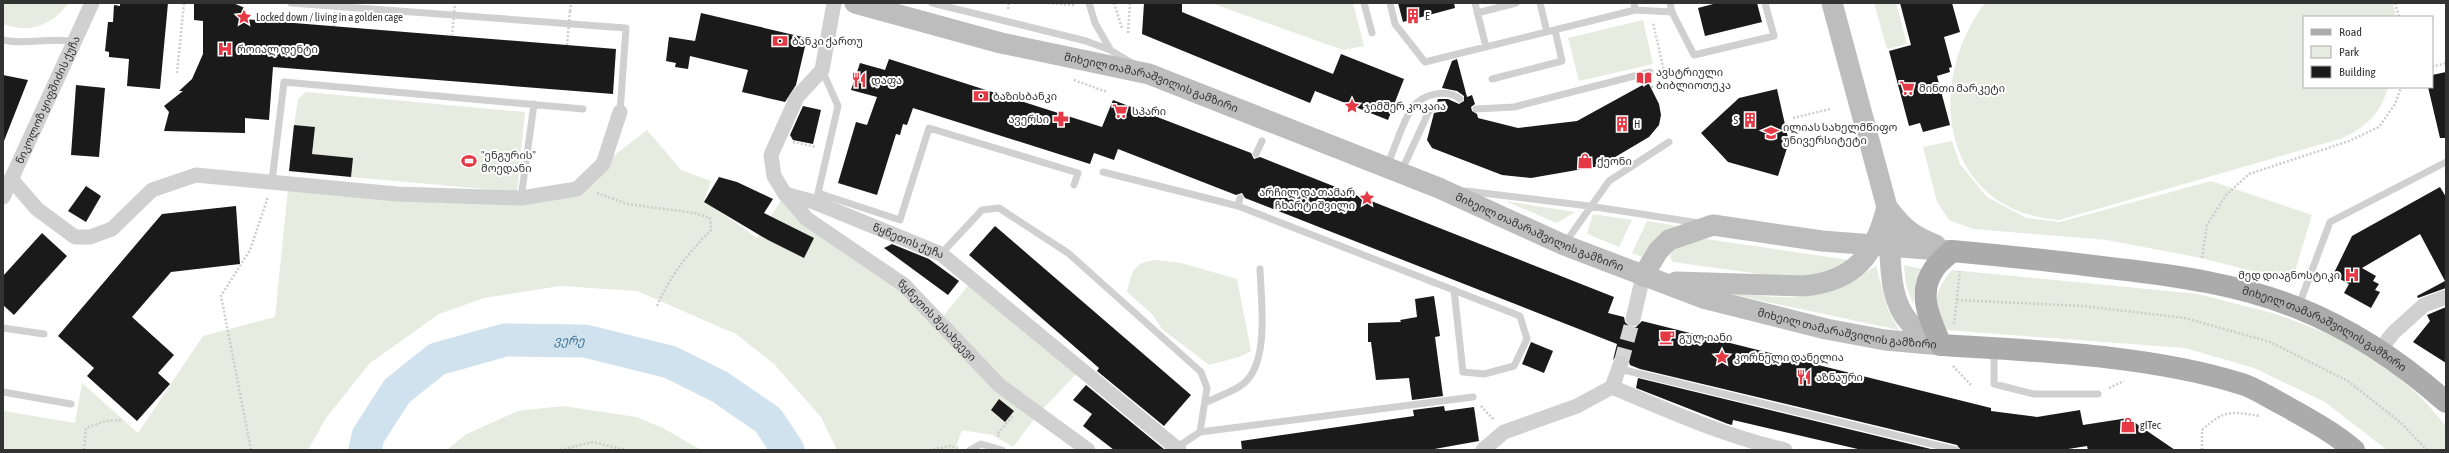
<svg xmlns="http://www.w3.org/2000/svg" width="2449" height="453" viewBox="0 0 2449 453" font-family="'Asap Condensed','Noto Sans Georgian',sans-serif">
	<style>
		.green { fill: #e6ecdf }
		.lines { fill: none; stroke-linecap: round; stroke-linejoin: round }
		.river { stroke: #cfe2ee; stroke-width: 33 }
		.building { fill: #1a1a1a }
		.street-tunnel { stroke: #d6d6d6; stroke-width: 15; stroke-dasharray: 15 8; stroke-linecap: butt }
		.path { stroke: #cdcdcd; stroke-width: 2.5; stroke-dasharray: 2 2; stroke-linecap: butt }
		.lane { stroke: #d0d0d0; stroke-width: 7 }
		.street { stroke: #d0d0d0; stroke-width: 15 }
		.secondary { stroke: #bdbdbd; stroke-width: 21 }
		.primary { stroke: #ababab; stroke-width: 22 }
		.path-bridge { stroke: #cdcdcd; stroke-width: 2.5; stroke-dasharray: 2 2; stroke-linecap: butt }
		.labels { text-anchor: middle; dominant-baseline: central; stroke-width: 4; stroke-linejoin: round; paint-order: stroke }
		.poi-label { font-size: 11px; fill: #333; stroke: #fff; text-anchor: start }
		.street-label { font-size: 11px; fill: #333; stroke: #fff }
		.water-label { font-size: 12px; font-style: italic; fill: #3f7597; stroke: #fff }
	</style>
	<rect width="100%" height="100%" fill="#fff"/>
	<!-- green -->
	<path class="green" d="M3,3H69C52,25 30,34 3,24Z
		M1211,3H1353L1364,46L1343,50Z
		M1874,3H1896L1907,44L1887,49Z
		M1985,3H2393L2396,17H2304V87H2388C2381,114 2365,128 2340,139L2059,220C1941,211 1924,84 1985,3Z
		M1643,20L1653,64L1579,81L1568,38Z
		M306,92L525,112L517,192L351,177L353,158L312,154L315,127L294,125L298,99Z
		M647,130L681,170L711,181L704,200L757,238L785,194L939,321L973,280L1081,369L1038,414L1013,447L993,435L962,430L955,450H837L821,417L774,364L736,334L637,291L560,286L484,298L439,314L370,363L326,418L308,450H3L4,411L75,423L82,383L138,433L203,336L275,317L288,189L388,199L577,189L603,164Z
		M1952,141L1960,164L1987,197L2026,218L2060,222L2211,181L2312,215L2292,281L2201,258L2107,240L1973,229L1949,220L1937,202L1923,147Z
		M1505,201L1575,212L1557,223Z
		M1593,214L1632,220L1619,247L1587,234Z
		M1647,221L1677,226C1660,233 1651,240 1642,257L1632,253Z
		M1706,239L1849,260L1833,270L1796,279L1673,262L1670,257C1674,242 1694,242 1706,239Z
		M1156,260L1181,263L1237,279L1251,351L1242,356L1209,365L1162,329L1152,314L1127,292C1132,272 1133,262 1156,260Z
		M1904,265L1926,270L1915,289L1913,304L1906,285Z
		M1876,266L1888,310L1899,330L1697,287C1735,291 1778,302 1816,295C1837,291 1858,277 1876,266Z
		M1952,270L2198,294L2276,314L2339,338L2389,369L2421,397L2446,426V450H2387L2325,402L2254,368L2185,348L1946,330C1930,308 1935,289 1952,270Z
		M563,406L636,417L663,428L701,450H447L465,435L518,411Z"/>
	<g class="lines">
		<!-- river -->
		<path class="river" id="s1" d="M365,450L368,436L397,391L437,359L505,340L585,341L670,362L720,387L768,420L788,450"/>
	</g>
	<!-- building -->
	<path class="building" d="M120,3H168L160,89L127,86L129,59L109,57V52L105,51L108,22H113L114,5L120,6Z
		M194,3H233L245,8L244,19L616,49L613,94L273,67L269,120L245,118V133L164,131L169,112L164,106L183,91H179L192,79L203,54V21L194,20Z
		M1144,3H1182V12L1333,74L1341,54L1404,79L1388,120L1315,91L1310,103L1142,34Z
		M1398,3H1454L1455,8L1403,22Z
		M1717,3H1757L1762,22L1705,36L1698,8Z
		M1900,3H1952L1960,32L1944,37L1952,67L1949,68L1950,72L1937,76L1950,125L1923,132L1920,123L1909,126L1889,51L1911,45Z
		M701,13L807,38L796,85L785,102L742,92L748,70L690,56L688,69L675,67L676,63L666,61L669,37L695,41Z
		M889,59L1102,127L1113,100L1251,153L1254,159L1260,157L1614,297L1608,313L1624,317L1625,322L1631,328L1636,327L1642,321L1991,408V411L2037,417L2080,410L2083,425L2128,418L2175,450H2088L2087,446L2062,450H1961L1957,445L1640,369L1630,365L1628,358L1624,354L1616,356L1613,360L1617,344L1245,198L1242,193L1236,195L1118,149L1114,160L1094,153L1090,164L913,108L907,125L903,124L900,135L896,134L877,195L838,183L856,122L867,125L877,97L851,90L860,63L885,70Z
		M1457,59L1467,97L1472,95L1475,104L1471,107L1472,111L1477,114L1478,118L1518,128L1577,121L1648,82L1659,104L1661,115L1659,125L1649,137L1600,166L1531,178L1502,175L1432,148L1427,140L1434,113L1444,111L1448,107L1445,101L1437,102L1438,99H1448L1459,104L1464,101V96L1457,91L1442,88L1452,61Z
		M2446,72V138H2440L2428,87H2432V75Z
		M3,75L28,80L4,141H3Z
		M76,85L105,88L99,157L71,155Z
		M1777,89L1789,142L1778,176L1728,162L1701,133L1739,98Z
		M803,106L821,110L813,144L793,140L790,135Z
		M294,125L315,127L312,154L353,158L351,177L289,171Z
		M719,177L737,182L773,199L764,213L814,238L804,258L768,240L704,202Z
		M86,186L101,196L86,222L68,211Z
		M2440,187L2446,197V288L2418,298L2417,296L2445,281L2420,234L2362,268L2376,276L2373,281L2379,284L2375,290L2380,292L2371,308L2344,293L2349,284L2333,275L2352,236Z
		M236,206L240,264L171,272L132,317L174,355L158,373L170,384L137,421L87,376L94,368L58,336L162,214Z
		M995,226L1191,395L1164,426L1097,371L1099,368L969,255Z
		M42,233L67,256L14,315L3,305V276Z
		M892,244L929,259L959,281L948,295L884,248Z
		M1434,296L1440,336L1435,337L1443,396L1412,400L1409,378L1376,380L1371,342H1368V323L1401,322L1400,320L1417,317L1415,299Z
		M2446,307V363L2413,342L2430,321L2427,315Z
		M1531,342L1553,351L1544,373L1522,364Z
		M1638,378L1935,450H1862L1733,420L1732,425L1728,424L1636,388Z
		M1086,385L1165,450H1114L1083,426L1092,414L1073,400Z
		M999,399L1014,411L1005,422L991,410Z
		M1444,406L1445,411L1474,407L1479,441L1429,450H1242L1241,441L1414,416L1413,410Z"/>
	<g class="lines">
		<!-- street-tunnel -->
		<path class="street-tunnel" d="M1621,363L1633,319"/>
		<!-- path -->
		<path class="path" d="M1048,3L1074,5
			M1114,3L1122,28
			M2395,3L2399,17
			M1008,9L1009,3
			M570,11L571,3
			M1128,33L1130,3
			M2432,67L2446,63
			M177,73L184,3
			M1074,80L1107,92
			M1651,87L1667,84L1653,23
			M1793,118L1830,109
			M793,142L816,147
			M597,193L627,204L695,213L710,218L711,230C688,253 670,276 657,306
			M2202,258L2207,225L2226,195L2249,174L2349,141L2379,127L2395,104L2401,87
			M1957,300L2083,306L2185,318L2270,342L2348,381L2401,423L2427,450
			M1954,324L1960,271
			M1953,366L1972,386
			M2109,388L2124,381
			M1481,406L1494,420
			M999,436L997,434L1013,416
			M84,450L86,428L106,421L123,420
			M251,450L221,296L250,250L268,197
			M560,450L593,442L626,450
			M929,450L950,446L958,448
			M2202,450V430C2224,410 2231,411 2259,416"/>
		<!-- lane -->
		<path class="lane" d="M291,3L626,28L620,112
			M932,3L1086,41L1110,50L1132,63
			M1089,3L1095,23L1110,49
			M1364,3L1372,33
			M1390,3L1395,24L1425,62L1635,10L1634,3
			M1475,3L1486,47
			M1540,3L1547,32
			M1635,10L1672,12L1670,3
			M1672,12L1694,55L1774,36L1765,3
			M1477,13L1516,3
			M3,40C27,46 51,36 75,42
			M822,70L838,106L818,193L900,220L929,128L1078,173L1074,185
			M1492,79L1562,61L1555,30
			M1476,109L1514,107L1650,72
			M1256,154L1262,141
			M1387,166C1394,150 1403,121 1412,108C1422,94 1447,88 1460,99
			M1103,172L1238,206
			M1401,172L1430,109L1443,106
			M272,181L284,82L583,109
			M1466,191L1589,206L1699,223
			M521,198L534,104
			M1240,198L1238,206L1520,316L1527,339L1514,366L1484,374L1463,372L1454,290
			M1565,243L1609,181L1669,142
			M941,254L982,210L999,208L1068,253L1201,372L1207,388L1200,432
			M2299,305L2330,222L2446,162
			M3,328L44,334
			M1994,351V384L2034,394H2098
			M1620,369L1956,450
			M3,392L71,404
			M1205,403C1216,397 1233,392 1243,384C1270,363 1261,300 1260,269
			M1176,448L1200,432L1473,397
			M970,450L981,444L1002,450"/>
		<!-- street -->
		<g class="street">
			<path id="s2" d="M834,3L822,70L797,97L771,155L774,176L785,194L814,202L941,254L1179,450"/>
			<path d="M11,179L37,209L75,237H90L112,229L152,190L196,175L397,194L521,198L577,189L603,164L620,112"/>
			<path id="s3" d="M785,194L807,219L904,285L999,385L1088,450"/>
			<path id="s4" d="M3,197L92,3"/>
			<path d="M1633,319L1643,276"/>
			<path d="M2380,350L2393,333L2424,305L2446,297"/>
			<path d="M1612,387C1668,411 1725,436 1785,450"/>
			<path d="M1483,450L1504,432L1577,406L1612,387L1621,363"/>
		</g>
		<!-- secondary -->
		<g class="secondary">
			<path id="s5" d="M855,3L1001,43L1149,74L1439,188L1564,245L1703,298L1826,329L1885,340L1941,345"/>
			<path d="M1832,3L1887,207C1903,228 1912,236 1936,245"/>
			<path d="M1889,232C1891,261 1888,300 1910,323C1918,332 1931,338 1940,345"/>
			<path d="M1643,276L1658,251L1669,240L1713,225L1822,241L1952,251"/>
			<path d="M1676,282L1804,286C1855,281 1875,255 1887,207"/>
		</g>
		<!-- primary -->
		<path class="primary" id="s6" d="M2354,450C2332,431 2305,417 2280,403C2268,397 2255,388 2242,384C2150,355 2038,351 1941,345C1931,321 1916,295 1934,269C1938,262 1946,257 1952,251C2007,256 2063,262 2118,269C2179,276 2241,285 2298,308C2353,330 2402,363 2446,402"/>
		<!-- path-bridge -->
		<path class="path-bridge" d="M334,26L336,3
			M452,36L455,3
			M567,45L570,11"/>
	</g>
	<!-- icons -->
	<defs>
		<g id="building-bare" transform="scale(1.2)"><path d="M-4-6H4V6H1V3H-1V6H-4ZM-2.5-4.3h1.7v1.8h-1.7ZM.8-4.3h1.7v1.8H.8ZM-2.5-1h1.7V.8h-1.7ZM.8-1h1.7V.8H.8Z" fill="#e63946" stroke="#fff" stroke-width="2.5" paint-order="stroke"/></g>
		<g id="sight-bare" transform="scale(1.2)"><path d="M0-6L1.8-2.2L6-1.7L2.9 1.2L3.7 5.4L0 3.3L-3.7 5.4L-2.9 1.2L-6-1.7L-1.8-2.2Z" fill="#e63946" stroke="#fff" stroke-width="2.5" paint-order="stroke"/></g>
		<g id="bank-bare" transform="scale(1.2)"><path d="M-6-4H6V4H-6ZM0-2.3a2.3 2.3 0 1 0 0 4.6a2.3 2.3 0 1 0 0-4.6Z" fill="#e63946" stroke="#fff" stroke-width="2.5" paint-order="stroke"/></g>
		<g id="hospital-bare" transform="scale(1.2)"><path d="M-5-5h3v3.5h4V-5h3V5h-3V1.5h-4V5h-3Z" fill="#e63946" stroke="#fff" stroke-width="2.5" paint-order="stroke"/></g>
		<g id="library-bare" transform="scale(1.2)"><path d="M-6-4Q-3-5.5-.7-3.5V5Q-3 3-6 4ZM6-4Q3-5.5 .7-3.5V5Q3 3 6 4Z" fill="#e63946" stroke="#fff" stroke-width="2.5" paint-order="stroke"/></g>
		<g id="restaurant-bare" transform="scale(1.2)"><path d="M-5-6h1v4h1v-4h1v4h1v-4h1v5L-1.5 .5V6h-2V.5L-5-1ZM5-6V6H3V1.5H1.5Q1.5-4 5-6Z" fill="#e63946" stroke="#fff" stroke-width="2.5" paint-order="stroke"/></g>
		<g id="supermarket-bare" transform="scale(1.2)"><path d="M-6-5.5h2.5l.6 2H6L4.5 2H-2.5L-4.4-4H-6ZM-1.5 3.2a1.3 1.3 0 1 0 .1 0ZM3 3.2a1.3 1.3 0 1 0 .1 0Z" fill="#e63946" stroke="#fff" stroke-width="2.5" paint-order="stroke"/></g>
		<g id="pharmacy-bare" transform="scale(1.2)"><path d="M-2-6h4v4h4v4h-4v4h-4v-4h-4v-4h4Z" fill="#e63946" stroke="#fff" stroke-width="2.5" paint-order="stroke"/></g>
		<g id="university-bare" transform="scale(1.2)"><path d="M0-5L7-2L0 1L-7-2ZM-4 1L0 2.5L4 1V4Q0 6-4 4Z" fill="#e63946" stroke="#fff" stroke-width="2.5" paint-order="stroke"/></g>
		<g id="stadium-bare" transform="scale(1.2)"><path d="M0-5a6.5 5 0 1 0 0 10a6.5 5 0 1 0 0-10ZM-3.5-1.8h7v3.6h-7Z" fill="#e63946" stroke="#fff" stroke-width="2.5" paint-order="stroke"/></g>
		<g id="shop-bare" transform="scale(1.2)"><path d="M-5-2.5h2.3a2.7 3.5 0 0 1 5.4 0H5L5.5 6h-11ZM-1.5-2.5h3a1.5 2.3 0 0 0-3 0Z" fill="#e63946" stroke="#fff" stroke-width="2.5" paint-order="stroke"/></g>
		<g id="cafe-bare" transform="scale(1.2)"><path d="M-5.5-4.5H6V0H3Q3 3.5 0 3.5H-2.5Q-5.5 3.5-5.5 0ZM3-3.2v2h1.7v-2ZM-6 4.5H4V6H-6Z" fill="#e63946" stroke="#fff" stroke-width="2.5" paint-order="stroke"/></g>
	</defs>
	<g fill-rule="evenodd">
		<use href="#building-bare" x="1413" y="16"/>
		<use href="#sight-bare" x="244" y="17"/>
		<use href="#bank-bare" x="780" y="41"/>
		<use href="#hospital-bare" x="225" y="49"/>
		<use href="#library-bare" x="1644" y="78"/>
		<use href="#restaurant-bare" x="859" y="80"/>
		<use href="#supermarket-bare" x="1907" y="88"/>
		<use href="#bank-bare" x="981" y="96"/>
		<use href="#sight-bare" x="1352" y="106"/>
		<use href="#supermarket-bare" x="1120" y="111"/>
		<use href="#pharmacy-bare" x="1061" y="119"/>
		<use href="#building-bare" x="1750" y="120"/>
		<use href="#building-bare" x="1622" y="124"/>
		<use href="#university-bare" x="1771" y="133"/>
		<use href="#stadium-bare" x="469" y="161"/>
		<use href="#shop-bare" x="1585" y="161"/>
		<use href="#sight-bare" x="1367" y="198"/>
		<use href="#hospital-bare" x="2352" y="275"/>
		<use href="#cafe-bare" x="1667" y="337"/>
		<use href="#sight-bare" x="1722" y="357"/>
		<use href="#restaurant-bare" x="1804" y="377"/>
		<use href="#shop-bare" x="2128" y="425"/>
	</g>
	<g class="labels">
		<!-- poi labels -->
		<g class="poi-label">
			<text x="1425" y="16">E</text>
			<text x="256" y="17">Locked down / living in a golden cage</text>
			<text x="792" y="41">ბანკი ქართუ</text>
			<text x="237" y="49">როიალ დენტი</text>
			<text x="1656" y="72">ავსტრიული<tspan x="1656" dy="13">ბიბლიოთეკა</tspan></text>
			<text x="871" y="80">დაფა</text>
			<text x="1919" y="88">მინთი მარკეტი</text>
			<text x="993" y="96">ბაზისბანკი</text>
			<text x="1364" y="106">ჯიმშერ კოკაია</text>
			<text x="1132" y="111">სპარი</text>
			<text x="1049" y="119" text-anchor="end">ავერსი</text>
			<text x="1738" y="120" text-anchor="end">S</text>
			<text x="1634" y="124">H</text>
			<text x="1783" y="127">ილიას სახელმწიფო<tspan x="1783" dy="13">უნივერსიტეტი</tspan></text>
			<text x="481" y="155">"ენგურის"<tspan x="481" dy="13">მოედანი</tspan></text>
			<text x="1597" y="161">ქეონი</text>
			<text x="1355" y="192" text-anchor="end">არჩილ და თამარ<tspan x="1355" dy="13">ჩხარტიშვილი</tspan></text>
			<text x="2340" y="275" text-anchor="end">მედ დიაგნოსტიკი</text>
			<text x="1679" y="337">გულ-იანი</text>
			<text x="1734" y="357">კორნელი დანელია</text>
			<text x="1816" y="377">აზნაური</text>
			<text x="2140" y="425">gITec</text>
		</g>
		<!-- street labels -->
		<g class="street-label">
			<text stroke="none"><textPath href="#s5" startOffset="307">მიხეილ თამარაშვილის გამზირი</textPath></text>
			<text stroke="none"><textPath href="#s4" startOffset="107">ნიკოლოზ ყიფშიძის ქუჩა</textPath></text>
			<text stroke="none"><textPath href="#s5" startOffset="724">მიხეილ თამარაშვილის გამზირი</textPath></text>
			<text stroke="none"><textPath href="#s2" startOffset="343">წყნეთის ქუჩა</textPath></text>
			<text stroke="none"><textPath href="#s3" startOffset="199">წყნეთის შესახვევი</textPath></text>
			<text stroke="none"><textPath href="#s5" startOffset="1048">მიხეილ თამარაშვილის გამზირი</textPath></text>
			<text stroke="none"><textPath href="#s6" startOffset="925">მიხეილ თამარაშვილის გამზირი</textPath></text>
		</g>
		<!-- water labels -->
		<g class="water-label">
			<text stroke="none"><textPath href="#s1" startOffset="254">ვერე</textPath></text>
		</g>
	</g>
	<!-- border -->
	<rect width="2449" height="453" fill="none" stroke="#333333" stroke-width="8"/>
	<!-- legend -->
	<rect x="2303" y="16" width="130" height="72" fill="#ffffff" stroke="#adadad"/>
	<rect x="2311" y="29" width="20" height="6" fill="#ababab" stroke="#adadad"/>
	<text x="2339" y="36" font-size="12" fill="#333333">Road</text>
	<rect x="2311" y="46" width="20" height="12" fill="#e6ecdf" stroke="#adadad"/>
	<text x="2339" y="56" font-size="12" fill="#333333">Park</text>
	<rect x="2311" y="66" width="20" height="12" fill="#1a1a1a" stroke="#adadad"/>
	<text x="2339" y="76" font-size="12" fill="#333333">Building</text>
</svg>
